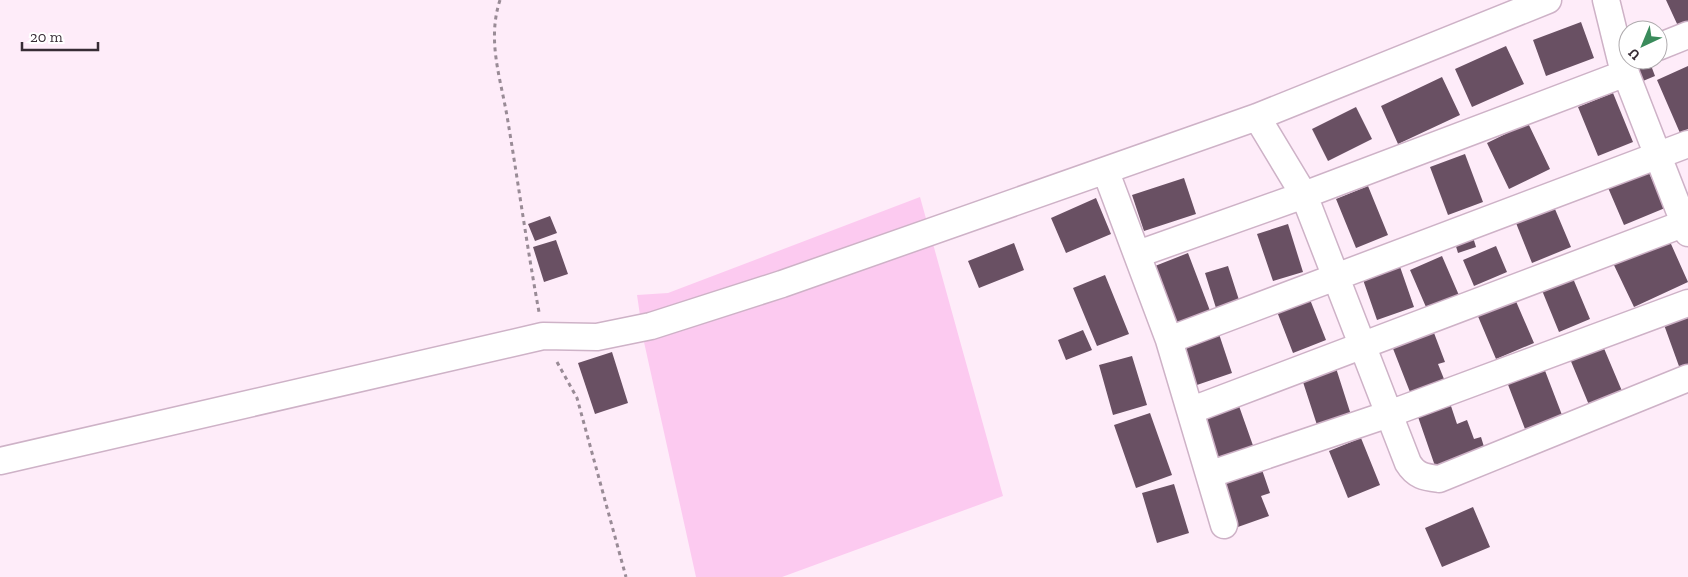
<svg xmlns="http://www.w3.org/2000/svg" width="1688" height="577" viewBox="0 0 1688 577" font-family="'Zilla Slab',serif">
	<style>
		.green { fill: #fccaf0 }
		.building { fill: #695063 }
		.lines { fill: none; stroke-linecap: round; stroke-linejoin: round }
		.street-casing { stroke: #ceb2c7; stroke-width: 29 }
		.path { stroke: #998b96; stroke-width: 3; stroke-dasharray: 4 4; stroke-linecap: butt }
		.street { stroke: #fff; stroke-width: 26 }
	</style>
	<rect width="100%" height="100%" fill="#feecf9"/>
	<!-- green -->
	<path class="green" d="M920,197L1003,496L782,577H696L644,342L637,295L668,293Z"/>
	<!-- building -->
	<path class="building" d="M1666,0H1688V21L1678,26Z
		M1581,22L1594,58L1546,76L1533,40Z
		M1506,46L1524,84L1472,107L1455,69Z
		M1645,60H1649L1655,76L1643,81L1636,63Z
		M1688,66V129L1680,133L1657,80Z
		M1442,77L1460,115L1398,144L1381,106Z
		M1613,93L1633,142L1598,156L1578,107Z
		M1356,107L1372,139L1328,161L1312,129Z
		M1528,123L1550,169L1509,189L1487,143Z
		M1465,154L1483,202L1448,215L1430,167Z
		M1646,166L1665,208L1624,225L1606,183Z
		M1184,178L1196,214L1144,231L1132,195Z
		M1368,186L1388,235L1356,248L1336,199Z
		M1096,198L1111,234L1066,253L1051,218Z
		M1552,202L1571,247L1532,263L1514,218Z
		M550,216L557,233L535,241L528,224Z
		M1288,224L1303,272L1273,281L1257,234Z
		M1472,234L1476,247L1458,253L1454,240Z
		M1667,235L1688,282L1634,307L1612,261Z
		M556,240L568,274L544,282L533,247Z
		M1014,243L1024,270L979,288L968,261Z
		M1496,246L1507,272L1474,286L1463,260Z
		M1188,253L1212,316L1178,329L1155,266Z
		M1442,256L1461,300L1429,314L1410,270Z
		M1398,261L1414,307L1377,320L1361,274Z
		M1228,266L1239,300L1216,308L1205,273Z
		M1105,275L1129,334L1097,346L1073,288Z
		M1572,276L1590,319L1559,332L1541,288Z
		M1309,297L1326,340L1293,353L1276,309Z
		M1515,299L1534,343L1496,359L1477,314Z
		M1688,313V366L1680,369L1663,322Z
		M1431,325L1445,362L1438,364L1444,379L1410,392L1390,341Z
		M1083,330L1092,350L1066,360L1058,340Z
		M1218,331L1232,373L1194,386L1179,345Z
		M1603,346L1622,391L1589,405L1570,359Z
		M612,352L628,403L595,414L578,363Z
		M1132,356L1147,405L1113,415L1099,365Z
		M1336,368L1351,415L1317,425L1302,379Z
		M1544,368L1562,415L1525,429L1507,382Z
		M1450,403L1457,424L1467,420L1474,439L1481,437L1485,450L1435,466L1417,414Z
		M1239,406L1256,454L1220,466L1203,419Z
		M1150,413L1172,475L1136,488L1114,425Z
		M1361,438L1380,485L1348,498L1329,451Z
		M1260,464L1270,493L1261,496L1269,516L1235,528L1217,479Z
		M1174,484L1189,533L1157,543L1142,493Z
		M1473,507L1490,547L1442,567L1425,528Z"/>
	<g class="lines">
		<!-- street casing -->
		<g class="street-casing">
			<path id="street" d="M1606,0L1621,61L1688,233
				M1658,47L1688,35
				M1257,117L1304,195L1408,463C1416,476 1424,477 1439,479L1688,378
				M1106,172L1169,340L1224,525
				M1138,254L1304,195L1626,73
				M1169,340L1688,144
				M1192,410L1688,222
				M0,461L543,336L597,337L651,326L782,284L1257,117L1548,0
				M1211,474L1389,414L1688,303"/>
		</g>
		<!-- path -->
		<path class="path" d="M500,0C487,40 500,76 507,116C518,181 527,247 539,312
			M557,362L577,398L626,577"/>
		<!-- street -->
		<use href="#street" class="street"/>
	</g>
	<!-- north arrow -->
	<g transform="translate(1643 45) rotate(224)"><circle r="24" fill="#ffffff" stroke="#afabae"/>
	<path d="M0-4L9 19L0 12L-9 19Z" fill="#3a8b5b"/>
	<text y="-8" font-size="14" font-weight="bold" text-anchor="middle" fill="#372c35">U</text>
	</g>
	<!-- scale -->
	<path d="M22 42v8h76v-8" fill="none" stroke="#372c35" stroke-width="2.5"/>
	<text x="30" y="42" font-size="15" fill="#372c35" stroke="#ffffff" stroke-width="4" paint-order="stroke">20 m</text>
</svg>
